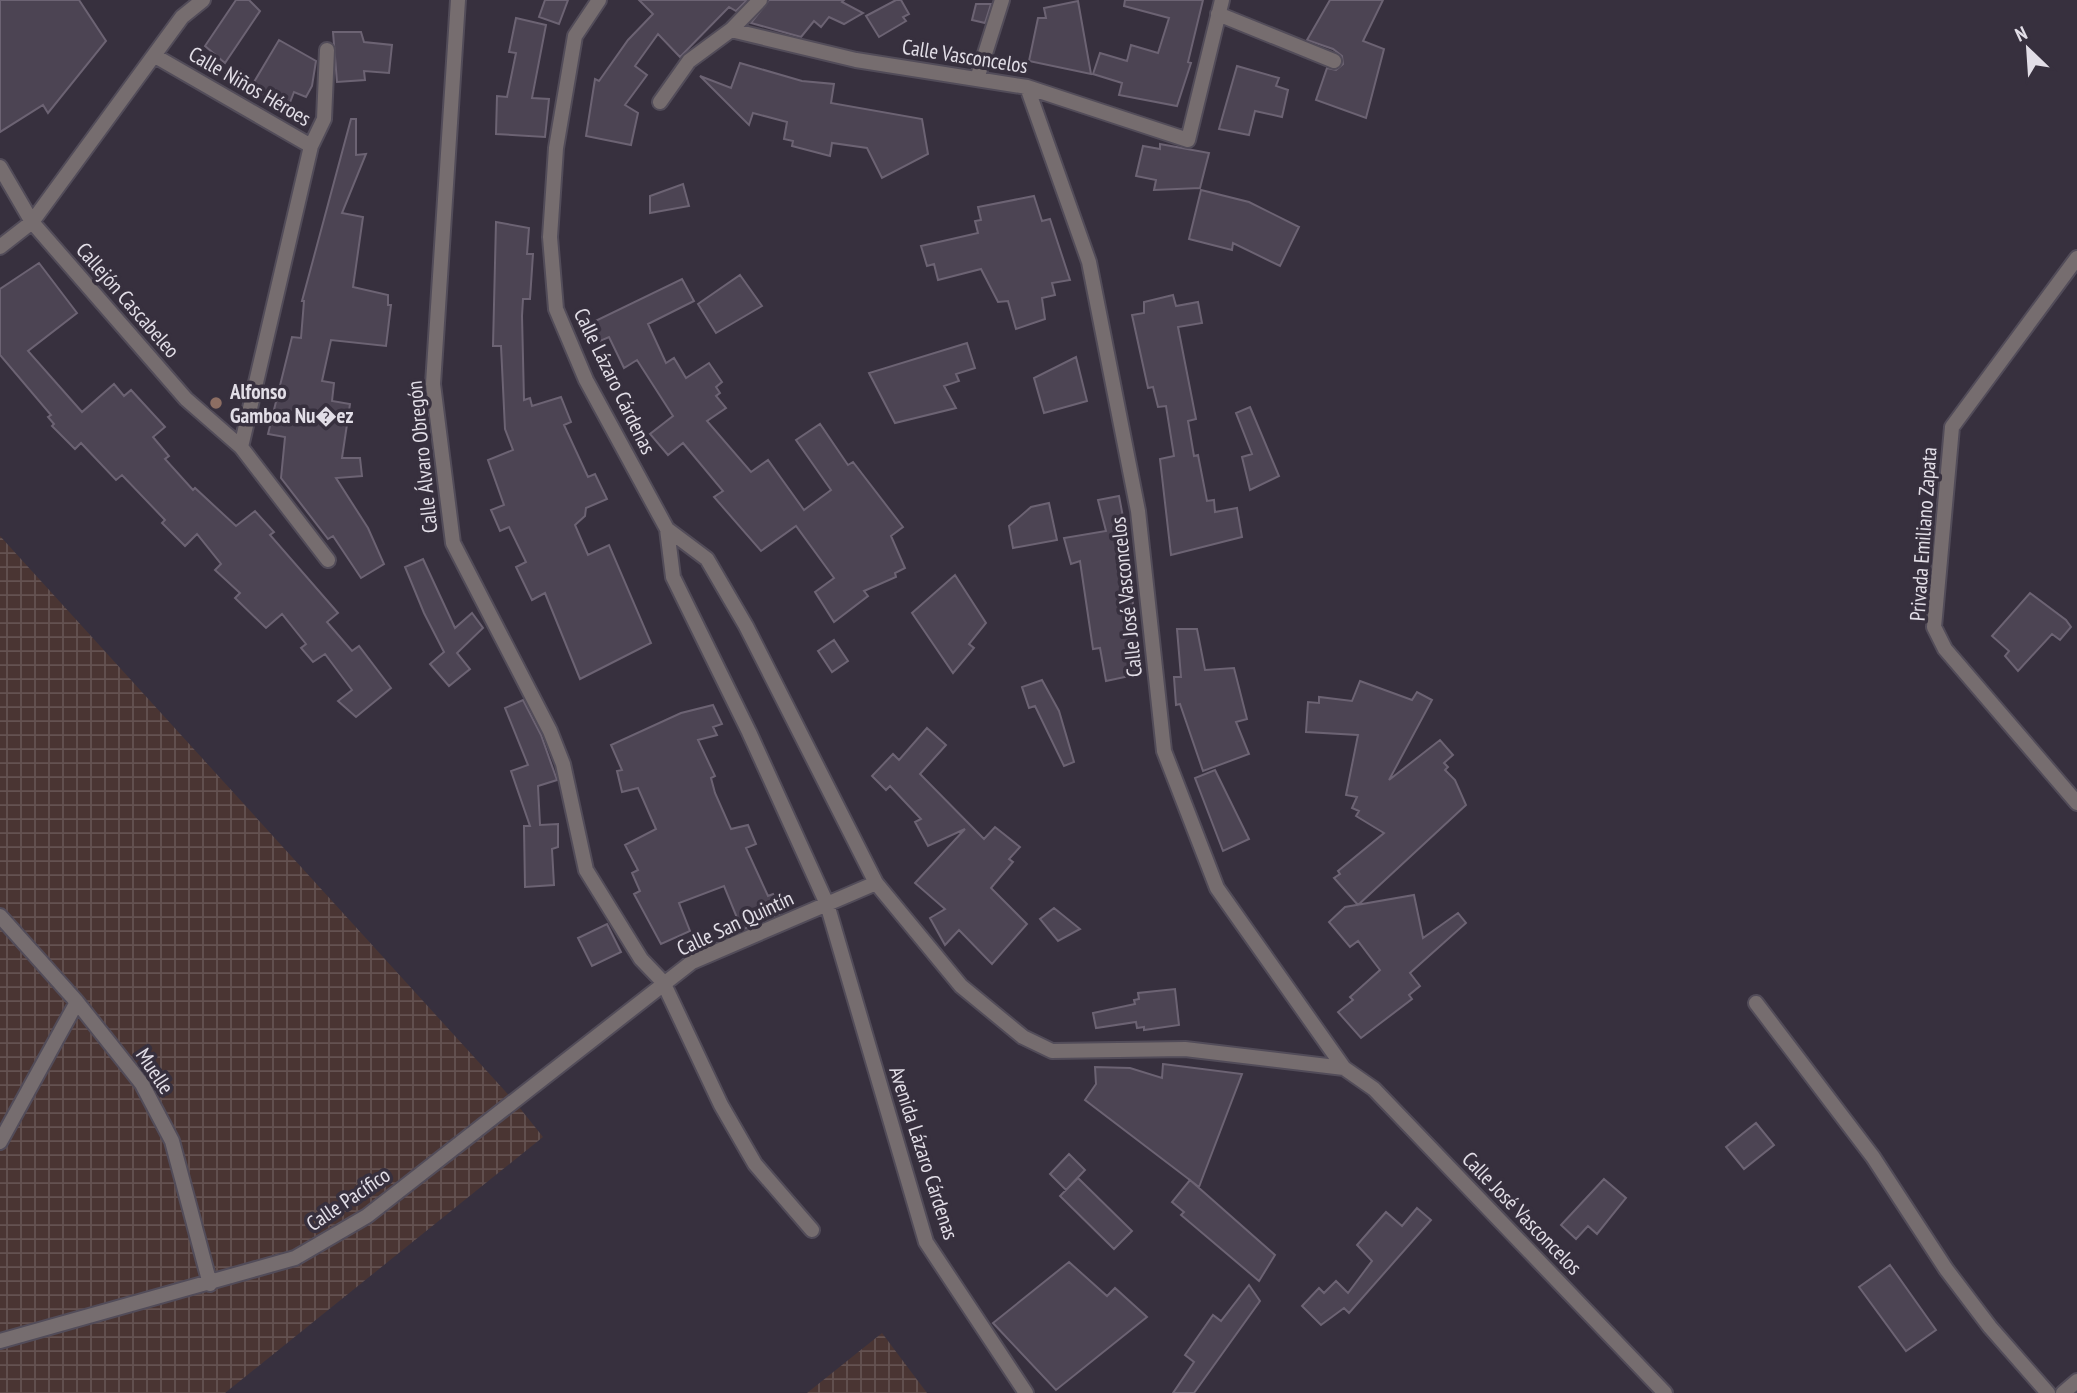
<svg xmlns="http://www.w3.org/2000/svg" width="2077" height="1393" viewBox="0 0 2077 1393" font-family="'PT Sans Narrow',sans-serif">
	<style>
		.industrial { fill: url(#industrial-grid) }
		.building { fill: #4c4453; stroke: #6c6373; stroke-width: 2 }
		.lines { fill: none; stroke-linecap: round; stroke-linejoin: round }
		.minor-casing { stroke: #524c59; stroke-width: 18 }
		.minor { stroke: #766d6f; stroke-width: 14 }
		.education-dot { fill: #8d6e63; stroke: #37303e; stroke-width: 2.5 }
		.labels { text-anchor: middle; dominant-baseline: central; stroke-width: 7; stroke-linejoin: round; paint-order: stroke }
		.street-label { font-size: 21px; fill: #e2dee7; stroke: #37303e }
		.poi-label { font-size: 21px; font-weight: bold; fill: #e2dee7; stroke: #37303e; text-anchor: start }
	</style>
	<defs>
		<pattern id="industrial-grid" width="8" height="8" patternUnits="userSpaceOnUse" patternTransform="scale(1.75)"><rect width="8" height="8" fill="#4a3533"/><path d="M0 4h8M4 0v8" fill="none" stroke="#645251"/></pattern>
	</defs>
	<rect width="100%" height="100%" fill="#37303e"/>
	<!-- industrial -->
	<path class="industrial" d="M0,536L515,1102L543,1137L225,1393H0Z
		M882,1333L927,1393H807Z"/>
	<!-- building -->
	<path class="building" d="M0,0H79L106,41L48,113L43,105L0,132Z
		M236,0H249L260,11L225,63L205,46Z
		M545,0H568L559,24L539,17Z
		M639,0H747L736,11L729,7L680,57L658,34L635,66L647,75L625,105L638,113L631,145L586,136L595,79L599,81L628,40L653,14Z
		M769,0H844L842,2L863,13L844,24L829,17L821,27L814,21L801,37L751,23Z
		M896,0H901L909,14L903,17L906,21L879,37L866,16Z
		M1125,0H1203L1188,62L1191,63L1177,106L1119,95L1122,83L1093,74L1100,53L1127,61L1131,45L1158,53L1169,18L1124,6Z
		M1330,0H1383L1363,41L1384,49L1366,118L1316,100L1327,68L1336,70L1343,64L1342,56L1333,49L1307,40Z
		M1078,1L1091,74L1029,61L1038,18H1046L1044,8Z
		M976,4H991L985,23L972,20Z
		M516,18L546,25L532,98L549,99L545,137L496,134L497,96L507,97L516,53L509,52Z
		M333,32H361L364,42L392,45L389,73L364,71L365,80L337,82Z
		M279,40L316,61L312,86L306,97L294,92L289,105L267,96L265,102L248,92Z
		M740,63L802,81L834,84L831,103L922,119L928,154L882,178L867,148L832,143L830,156L792,146L793,141L784,139L787,122L753,113L749,125L700,76L731,88Z
		M1237,66L1279,78L1276,86L1288,90L1282,117L1255,111L1249,135L1219,129Z
		M351,119H356V155L366,154L342,213L363,217L353,287L388,295V305H391L386,346L331,340L322,381L334,383L332,401L350,404L342,458H360L362,476L336,478L368,528L384,564L361,578L333,536L328,539L281,478L285,437L268,434L292,337L301,338L304,301H302Z
		M1160,144L1209,153L1200,188L1154,190L1156,180L1136,176L1143,146L1160,149Z
		M683,184L689,206L650,213V196Z
		M1201,190L1249,202L1299,227L1280,266L1233,243L1232,250L1189,239Z
		M1034,196L1042,221L1050,219L1070,280L1052,283L1055,295L1042,298L1045,319L1016,329L1008,301L998,302L981,269L938,280L934,264L927,266L921,246L978,233L975,221L981,220L978,207Z
		M496,222L529,228L527,254H533L530,299H523L522,316L524,400L530,398L532,406L561,397L571,422L564,425L588,477L595,474L607,499L586,508L585,516L575,525L588,555L609,545L651,643L580,679L545,593L532,600L516,567L526,562L509,527L500,531L491,510L504,505L488,460L513,450L505,429L501,346H493Z
		M39,263L77,313L28,351L82,412L114,384L124,396L131,390L165,427L153,437L169,456L165,459L193,490L195,488L236,526L255,511L274,532L270,535L338,613L327,622L352,651L359,646L391,688L356,717L338,701L352,690L325,654L313,662L301,648L306,644L282,614L266,628L235,598L240,593L215,570L221,564L197,534L185,546L162,523L165,520L122,475L116,480L81,443L75,449L52,426L54,424L48,417L51,415L0,355V289Z
		M740,275L762,306L716,333L698,304Z
		M682,279L694,301L648,324L666,363L674,358L686,378L709,363L722,382L716,387L720,393L716,396L726,408L707,421L751,472L768,460L804,510L831,490L796,440L820,424L848,465L853,462L903,527L891,536L905,568L895,573L896,577L864,591L868,596L834,622L815,592L834,578L796,526L761,551L714,497L723,491L683,443L668,455L650,434L673,416L637,360L624,368L609,337L591,345L585,326Z
		M1173,295L1176,306L1198,302L1202,323L1178,327L1196,419L1188,421L1194,456L1198,455L1207,501L1214,500L1215,512L1237,508L1242,537L1171,555L1160,459L1174,456L1166,406L1158,407L1153,387L1148,388L1132,315L1144,313V302Z
		M967,343L975,368L956,374L959,381L944,386L956,408L895,423L869,373Z
		M1076,357L1087,401L1044,413L1034,378Z
		M1250,407L1279,476L1250,490L1242,457L1252,454L1236,413Z
		M1119,496L1130,554L1121,556L1124,594L1132,593L1139,674L1106,681L1100,648L1093,649L1080,561L1071,564L1064,538L1106,531L1098,500Z
		M1049,503L1057,540L1013,548L1009,526L1031,507Z
		M423,559L455,628L472,613L483,628L457,653L470,669L449,686L430,664L444,652L424,613L405,567Z
		M955,575L986,623L969,644L974,648L953,673L912,613Z
		M2030,593L2066,620L2071,627L2060,640L2052,634L2018,671L2005,656L2009,651L1992,636Z
		M1177,629H1197L1205,670L1234,668L1247,719L1236,722L1249,754L1203,771L1180,704L1176,705L1174,677H1181Z
		M834,640L848,661L832,672L818,651Z
		M1042,680L1059,711L1074,762L1064,766L1035,706L1029,708L1022,687Z
		M1360,681L1412,700L1417,692L1432,700L1389,780L1440,740L1453,755L1444,763L1448,767L1445,770L1455,780L1466,805L1358,905L1334,878L1340,874L1338,871L1384,833L1356,816L1359,811L1352,808L1357,797L1346,795L1358,735L1306,732L1308,702L1319,703V697L1352,701Z
		M523,700L541,735L557,780L538,786L540,825L558,824V847L552,849L554,885L525,887L524,826H530L511,771L528,765L505,708Z
		M713,705L722,724L713,727L717,735L698,740L715,776L711,778L715,793L731,829L748,825L756,844L746,848L768,896L773,894L781,913L742,930L724,886L679,903L690,931L661,944L634,894L640,891L632,873L638,870L625,845L656,829L638,788L622,792L617,771L622,770L611,745L681,713Z
		M927,728L946,745L920,774L984,839L995,827L1020,847L1009,859L1013,862L991,888L1027,924L992,964L959,930L945,945L930,918L945,909L915,883L965,829L928,846L915,822L921,819L890,786L886,790L872,776L893,754L899,760Z
		M1215,770L1249,839L1223,851L1195,778Z
		M1414,895L1423,938L1458,913L1466,923L1410,973L1420,986L1409,995L1412,999L1361,1038L1338,1012L1353,1000L1350,997L1380,970L1358,941L1350,947L1329,922L1345,907Z
		M1054,908L1080,929L1058,941L1040,919Z
		M607,924L621,952L592,966L578,938Z
		M1175,989L1179,1025L1144,1030V1027L1137,1028L1136,1022L1096,1028L1093,1013L1135,1004L1134,1000L1139,999L1138,993Z
		M1163,1064L1242,1074L1199,1187L1085,1100L1096,1084L1095,1067L1130,1068L1162,1078Z
		M1756,1123L1774,1145L1744,1169L1726,1147Z
		M1069,1154L1085,1170L1066,1190L1050,1174Z
		M1078,1178L1132,1231L1114,1249L1060,1196Z
		M1604,1179L1626,1198L1597,1234L1588,1226L1576,1239L1561,1225Z
		M1190,1180L1275,1255L1259,1281L1181,1215L1184,1212L1172,1202Z
		M1417,1208L1431,1220L1349,1313L1344,1308L1321,1325L1302,1306L1319,1288L1324,1293L1336,1281L1348,1293L1372,1261L1357,1245L1386,1212L1402,1226Z
		M1069,1262L1107,1296L1115,1288L1147,1317L1056,1390L993,1323Z
		M1890,1265L1936,1330L1906,1351L1859,1287Z
		M1249,1285L1260,1301L1194,1393H1173L1194,1362L1185,1355L1213,1315L1221,1321Z"/>
	<g class="lines">
		<!-- minor casing -->
		<g class="minor-casing">
			<path id="minor" d="M458,0L433,384L453,543L550,731L563,764L586,870L641,959L663,982L721,1105L755,1164L812,1230
				M599,0L575,36L556,148L550,237L556,309L586,380L667,529L673,577L749,732L827,904L926,1242L1026,1393
				M1218,14L1334,61
				M731,30L856,60L1027,87L1188,140L1222,0
				M155,56L311,146
				M977,79L1002,0
				M1027,87L1089,262L1138,511L1164,751L1217,888L1344,1068
				M660,102L689,61L731,30L760,0
				M0,167L32,222L186,399L241,447L328,560
				M0,247L32,222L182,17L203,0
				M2077,258L1952,427L1934,627L1945,649L2077,803
				M241,447L311,146L324,119L327,50
				M667,529L707,559L746,626L876,883
				M0,916L77,1002L142,1084L172,1141L210,1284
				M1756,1003L1873,1157L1946,1269L1990,1327L2048,1393
				M0,1142L77,1002
				M0,1341L295,1258L367,1216L692,962L876,883L961,986L1023,1037L1052,1051L1185,1049L1344,1068L1374,1089L1665,1393
				M2063,1393L2077,1381"/>
		</g>
		<!-- minor -->
		<use href="#minor" class="minor"/>
	</g>
	<!-- markers -->
	<circle class="education-dot" cx="216" cy="403" r="7"/>
	<g class="labels">
		<!-- street labels -->
		<g class="street-label">
			<text transform="translate(965 56) rotate(9)">Calle Vasconcelos</text>
			<text transform="translate(250 86) rotate(30)">Calle Niños Héroes</text>
			<text transform="translate(128 300) rotate(49)">Callejón Cascabeleo</text>
			<text transform="translate(615 381) rotate(64)">Calle Lázaro Cárdenas</text>
			<text transform="translate(422 457) rotate(-96)">Calle Álvaro Obregón</text>
			<text transform="translate(1923 534) rotate(-86)">Privada Emiliano Zapata</text>
			<text transform="translate(1126 597) rotate(-96)">Calle José Vasconcelos</text>
			<text transform="translate(735 923) rotate(-25)">Calle San Quintín</text>
			<text transform="translate(155 1071) rotate(56)">Muelle</text>
			<text transform="translate(924 1153) rotate(72)">Avenida Lázaro Cárdenas</text>
			<text transform="translate(348 1199) rotate(-34)">Calle Pacífico</text>
			<text transform="translate(1522 1213) rotate(46)">Calle José Vasconcelos</text>
		</g>
		<!-- poi labels -->
		<g class="poi-label">
			<text x="230" y="391">Alfonso<tspan x="230" dy="24">Gamboa Nu�ez</tspan></text>
		</g>
	</g>
	<!-- north arrow -->
	<g transform="translate(2028 49) rotate(335)" stroke="#37303e" stroke-width="5" paint-order="stroke">
	<path d="M0-5L12 26L0 18L-12 26Z" fill="#e2dee7"/>
	<text y="-10" font-size="19" font-weight="bold" text-anchor="middle" fill="#e2dee7">N</text>
	</g>
</svg>
